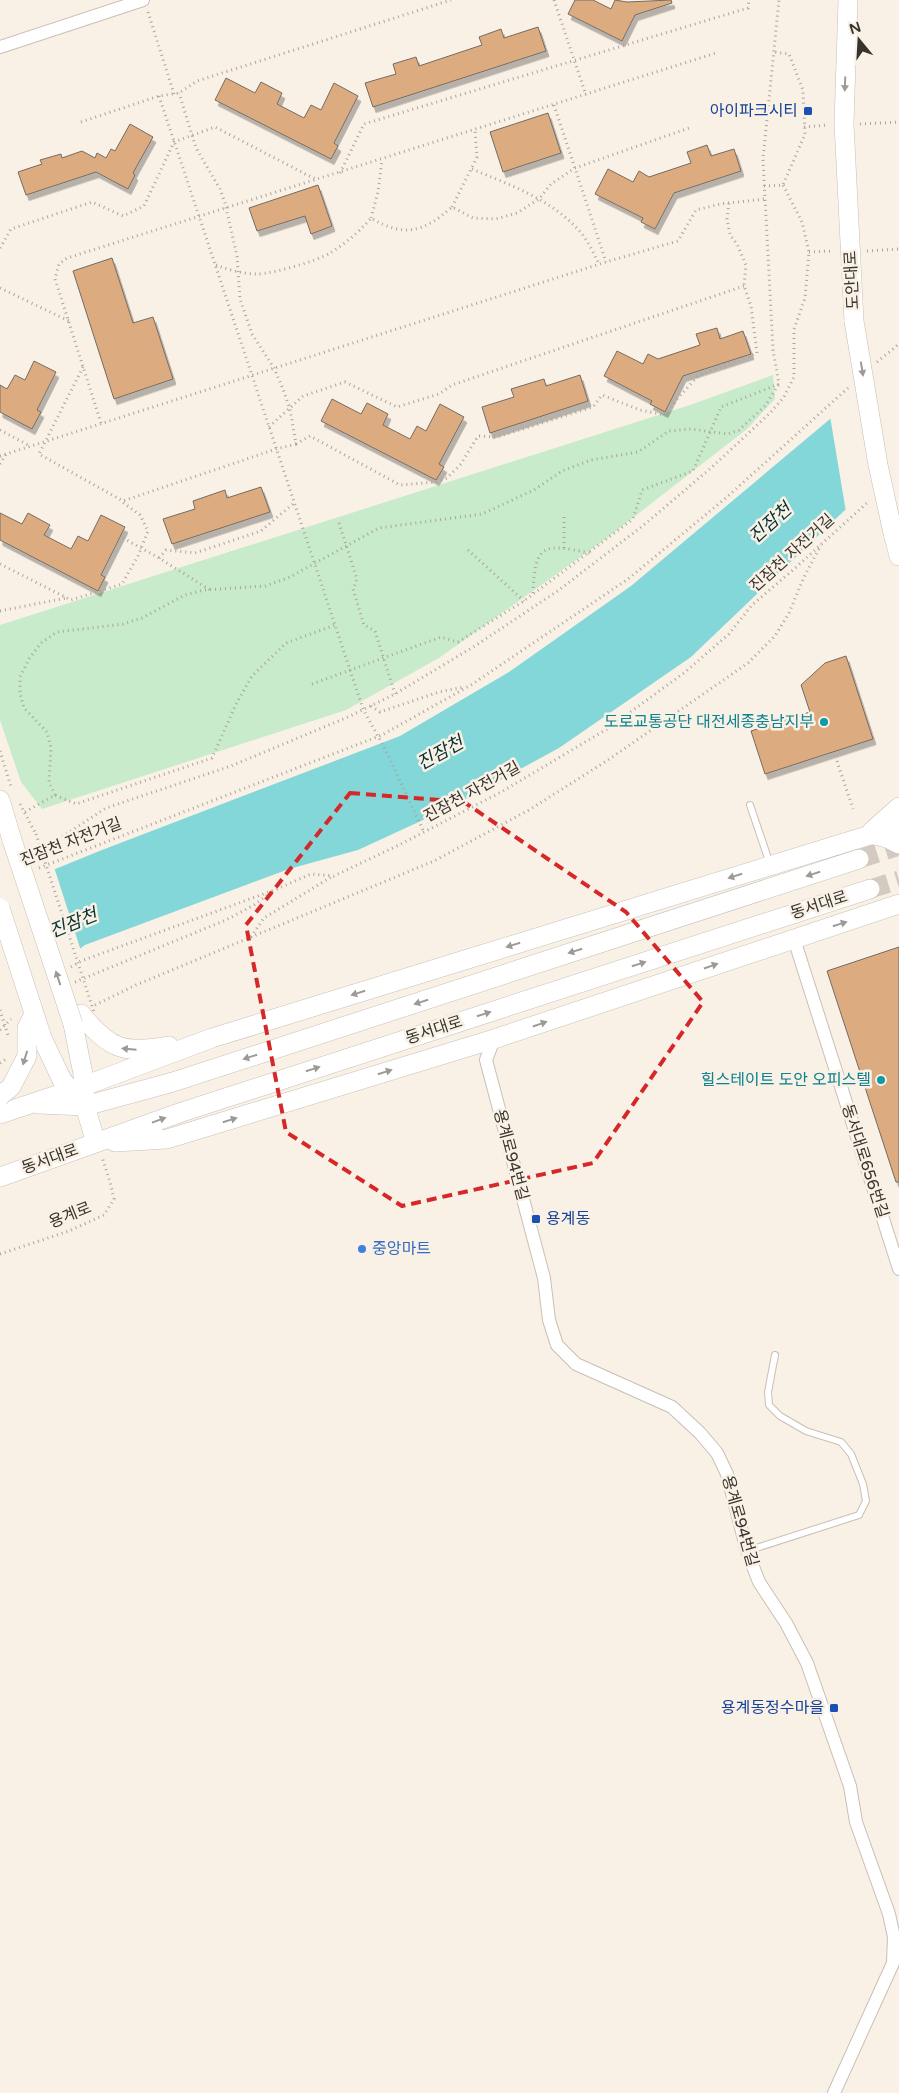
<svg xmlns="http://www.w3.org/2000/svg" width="899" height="2093" viewBox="0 0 899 2093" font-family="'Varela Round','Noto Sans KR',sans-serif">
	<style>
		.green { fill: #c8ebcb }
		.water { fill: #84d7d8 }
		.pier { fill: #faf1e6 }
		.building { fill: #dcac80; stroke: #746b62; filter: url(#shadow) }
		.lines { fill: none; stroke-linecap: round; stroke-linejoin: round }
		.secondary-tunnel { stroke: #d3cbc1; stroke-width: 19; stroke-dasharray: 19 9; stroke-linecap: butt }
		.lane-casing { stroke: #c8bfb5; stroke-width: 8 }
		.street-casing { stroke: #c8bfb5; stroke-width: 14 }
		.secondary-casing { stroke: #c8bfb5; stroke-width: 20 }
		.path { stroke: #aba49c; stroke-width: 3; stroke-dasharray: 1 4; stroke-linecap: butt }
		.lane { stroke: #fff; stroke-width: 6 }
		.street { stroke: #fff; stroke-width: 12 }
		.secondary { stroke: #fff; stroke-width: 19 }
		.secondary-bridge-casing { stroke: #c8bfb5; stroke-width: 20; stroke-linecap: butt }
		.path-bridge { stroke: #aba49c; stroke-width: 3; stroke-dasharray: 1 4; stroke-linecap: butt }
		.secondary-bridge { stroke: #fff; stroke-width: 19 }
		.oneway { fill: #9b9a97 }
		.marked { fill: none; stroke: #d62828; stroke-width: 4; stroke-dasharray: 10 6; stroke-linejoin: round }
		.transit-dot { fill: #1a4fb4; stroke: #faf1e6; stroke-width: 2 }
		.culture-dot { fill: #0f9aa8; stroke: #faf1e6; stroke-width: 2 }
		.shop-dot { fill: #3f7fe0; stroke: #faf1e6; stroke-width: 2 }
		.labels { text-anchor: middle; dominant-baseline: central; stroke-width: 5; stroke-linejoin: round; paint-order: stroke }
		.transit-label { font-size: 16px; fill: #164399; stroke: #faf1e6; text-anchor: end }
		.street-label { font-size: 16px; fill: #37342f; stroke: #faf1e6 }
		.culture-label { font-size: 16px; fill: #0d838f; stroke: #faf1e6; text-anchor: end }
		.shop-label { font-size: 16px; fill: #366cbe; stroke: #faf1e6; text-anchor: start }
		.water-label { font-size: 18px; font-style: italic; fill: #063131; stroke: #faf1e6 }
	</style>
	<defs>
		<filter id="shadow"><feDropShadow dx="3" dy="5.5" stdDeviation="0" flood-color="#0004"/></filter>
	</defs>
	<rect width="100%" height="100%" fill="#faf1e6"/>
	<!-- green -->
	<path class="green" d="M773,375L775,399L747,429L607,538L439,658L346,710L42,809L21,782L0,720V625L693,404Z"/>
	<!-- water -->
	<path class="water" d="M836,414L899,464L844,511L691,657L559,748L449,808L358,850L289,869L85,945L0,1007L6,889L102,850L400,736L509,672L631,586Z"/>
	<!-- pier -->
	<path class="pier" d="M899,358V467L846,512L830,416Z
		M54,867L81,951L0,1009V889Z"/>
	<!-- building -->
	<path class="building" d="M575,0H593L611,9L615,0L627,2L671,0L672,3L635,15L622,41L568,14Z
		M538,27L546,51L373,107L365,83L396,74L393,64L416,57L419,66L482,45L479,37L501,29L504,38Z
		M226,78L255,93L261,82L282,93L277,104L304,118L311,105L321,110L334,83L358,96L334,143L338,146L331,159L215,100Z
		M548,113L561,153L503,172L490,132Z
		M130,124L153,137L133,173L135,175L128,189L96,172L26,195L18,172L42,164L40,160L61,154L62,158L82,151L95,158L97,153L106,158L111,149L115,151Z
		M707,145L711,156L734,149L741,171L674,193L655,229L641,222L643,218L595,194L608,169L633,182L639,171L649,177L691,163L687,152Z
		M318,185L332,226L311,234L305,216L257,231L249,208Z
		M112,258L133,323L153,317L173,379L114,399L73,271Z
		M717,328L720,339L743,331L751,354L683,376L665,412L650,404L652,401L604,376L617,351L643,364L648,354L658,359L700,345L696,334Z
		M34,361L56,372L37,410L41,412L32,429L0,412V385L7,389L15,375L25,380Z
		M580,375L588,401L490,433L482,407L514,397L511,389L544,379L546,386Z
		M332,399L361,414L367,403L388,414L383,425L410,439L417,426L426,431L440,404L464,417L439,464L444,467L436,480L321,421Z
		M261,487L270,512L172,544L163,519L195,509L193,501L225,490L227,498Z
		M0,513L22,524L28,513L50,525L44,535L71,549L78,536L88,541L101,515L125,527L101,575L105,577L98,591L0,540Z
		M846,656L873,739L765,774L751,731L810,712L801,685L825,663Z
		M899,947V1182H896L827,971Z"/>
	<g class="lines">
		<!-- secondary-tunnel -->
		<path class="secondary-tunnel" d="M859,859L899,846
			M870,889L899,880"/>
		<!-- lane casing -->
		<g class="lane-casing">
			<path id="lane" d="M750,805L770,864
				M747,1551L859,1515L866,1501L863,1484L851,1454L841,1442L806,1431L780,1416L769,1405L768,1392L775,1355"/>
		</g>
		<!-- street casing -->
		<g class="street-casing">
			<path id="street" d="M0,47L143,0
				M794,939L899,1269
				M494,1039L486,1060L544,1278L549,1320L557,1345L576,1364L672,1407L700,1433L717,1453L727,1474L747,1551L759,1582L786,1623L807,1663L850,1786L856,1822L889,1914L894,1937L893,1963L834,2093"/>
		</g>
		<!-- secondary casing -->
		<g class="secondary-casing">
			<path id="secondary" d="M848,0L844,124L854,321
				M893,533L899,556
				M0,800L12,840
				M872,831L899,807
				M870,834L887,838L899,844
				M81,1014C110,1050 124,1054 169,1046
				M73,1024L83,1074L85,1106L96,1143
				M42,1038L62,1080L77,1098
				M39,1104L85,1106L173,1082L859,859
				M0,1114L84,1086L212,1038L899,826
				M115,1142L167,1139L494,1039L899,904
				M0,1177L182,1112L870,889"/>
		</g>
		<!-- path -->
		<path class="path" d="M554,0L586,95
			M148,12L174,94
			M159,96L363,709L386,751L424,832
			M554,105L606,262
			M81,122L159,96L179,93L197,81L451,0
			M860,124L899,122
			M804,127L828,125
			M472,169C510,185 554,200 582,234C589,243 594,254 599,264
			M340,173L364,124L748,8L749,0
			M764,186L783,185L805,134L803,90L789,54L773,52
			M452,207L477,157L475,130
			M371,218L378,192L382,160
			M0,248L11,229L92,202L123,216L144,206L174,142L215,127L317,180
			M867,251L899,249
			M809,252L833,251
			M216,265C229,270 243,274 257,274C272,274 317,261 330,253C345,244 360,231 371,218C404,238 424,232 452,207L473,218L496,219L517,213L539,199L551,184L575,168L692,127
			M0,288L69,321
			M877,362L899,344
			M83,367L39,454L123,501L276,449L296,444L290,409L283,389L274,368L252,334L240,299L237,256L225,203L220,189L196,148L179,93
			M101,423L55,279L59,264L67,258L716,53
			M269,427L303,396L345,382L397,407L439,394L452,385L744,286
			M0,430L30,446
			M296,444L310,436L400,485L436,482L447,478L461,464L478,436L497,437L593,407L602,395L640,410L666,415L678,398L699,375L757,353L751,306L744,286L746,265L737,244L730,235L727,219L729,203
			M0,456L606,262L678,241L696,210L720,204L765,199
			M0,464L6,454
			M339,523L357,579L353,589L364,625L375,631L395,694
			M123,538L159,558L210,590
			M564,548V513
			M468,550L524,601
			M159,558L166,550L195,553L261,531L294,503
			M0,564L71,600L122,584L138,556L148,531L140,515L121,501
			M533,593C535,542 544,544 590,553
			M0,611L66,598
			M312,684L441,637L458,642L524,601L633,519L642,490L693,471L721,407L779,384L773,350L763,159L779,0
			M371,706L380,712L439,692L464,687
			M0,751L11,787
			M837,761L853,809
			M55,795L49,782L51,748L47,732L24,708L20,693V677L29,659L41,643L57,632L123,624L142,618L185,595L204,590L265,586L288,578L379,528L482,514L534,490L562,471L591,460L638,452L669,431L691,429L728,434L739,430L765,406L779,384
			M20,804L36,834
			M25,812L55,795L76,804L212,758L236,704L252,676L286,643L335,625
			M33,856L106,808L231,766L348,717L395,694L475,646L559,590L645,524L711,468L769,414L784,397L794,377V329L805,298L809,252L802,222L783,185
			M39,868L382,735L471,685L628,579L727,497L848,388
			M251,937L264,918L333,876
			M71,967L81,961L277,889L311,874L334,876L401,844L503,791L607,729L684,673L729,634L752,605L793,570L868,502
			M75,982L226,920L254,905L273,891
			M95,1005L136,985L434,861L529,810L608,760L748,663L775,636L789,613L804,577L821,545
			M0,1030L11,1019
			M0,1063L6,1059
			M0,1254L69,1231L104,1215L114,1199L110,1182L102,1157"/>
		<!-- lane -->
		<use href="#lane" class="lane"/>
		<!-- street -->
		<use href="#street" class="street"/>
		<!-- secondary -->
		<use href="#secondary" class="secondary"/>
		<!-- secondary-bridge casing -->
		<g class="secondary-bridge-casing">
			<path id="secondary-bridge" d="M854,321L878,465L893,533
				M12,840L73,1024
				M0,908L42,1038
				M0,1096L11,1087L27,1056V1028L34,1014"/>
		</g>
		<!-- path-bridge -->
		<path class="path-bridge" d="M36,834L94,1012
			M0,1010L9,1038"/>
		<!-- secondary-bridge -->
		<use href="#secondary-bridge" class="secondary-bridge"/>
	</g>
	<!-- one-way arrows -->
	<defs><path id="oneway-solid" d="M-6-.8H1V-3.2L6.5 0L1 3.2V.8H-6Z" transform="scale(1.25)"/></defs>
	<g class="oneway">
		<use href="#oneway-solid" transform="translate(845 84) rotate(92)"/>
		<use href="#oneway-solid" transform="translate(862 369) rotate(81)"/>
		<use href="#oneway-solid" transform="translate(813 874) rotate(162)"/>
		<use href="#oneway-solid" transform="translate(735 876) rotate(163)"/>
		<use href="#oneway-solid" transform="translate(840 924) rotate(-18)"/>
		<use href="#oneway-solid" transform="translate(513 945) rotate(163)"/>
		<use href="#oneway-solid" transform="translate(575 951) rotate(162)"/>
		<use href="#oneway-solid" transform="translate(639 964) rotate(-18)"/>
		<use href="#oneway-solid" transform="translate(711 966) rotate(-19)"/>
		<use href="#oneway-solid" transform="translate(58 978) rotate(-108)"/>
		<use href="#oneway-solid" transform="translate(358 993) rotate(163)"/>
		<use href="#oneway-solid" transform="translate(421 1002) rotate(162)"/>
		<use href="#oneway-solid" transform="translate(484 1014) rotate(-18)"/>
		<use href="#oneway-solid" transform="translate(540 1024) rotate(-19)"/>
		<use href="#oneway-solid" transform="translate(129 1049) rotate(-175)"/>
		<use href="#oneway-solid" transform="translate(250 1057) rotate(162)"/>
		<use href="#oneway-solid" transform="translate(25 1058) rotate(107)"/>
		<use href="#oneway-solid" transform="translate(313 1069) rotate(-18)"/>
		<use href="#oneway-solid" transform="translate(385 1072) rotate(-17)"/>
		<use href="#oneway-solid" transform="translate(159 1120) rotate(-20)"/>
		<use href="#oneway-solid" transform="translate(230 1120) rotate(-17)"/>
	</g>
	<!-- marked area -->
	<path class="marked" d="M350,793L464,802L626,912L703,1002L593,1163L402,1206L286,1132L246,925Z"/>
	<!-- markers -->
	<g class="transit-dot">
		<rect x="803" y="106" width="10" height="10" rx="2.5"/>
		<rect x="531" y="1214" width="10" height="10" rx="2.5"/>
		<rect x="829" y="1703" width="10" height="10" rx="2.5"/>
	</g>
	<g class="culture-dot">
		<circle cx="824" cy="722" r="5"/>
		<circle cx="881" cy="1080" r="5"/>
	</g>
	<circle class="shop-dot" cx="362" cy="1249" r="5"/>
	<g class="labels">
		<!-- transit labels -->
		<g class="transit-label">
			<text x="798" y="111">아이파크시티</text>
			<text x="546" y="1219" text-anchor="start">용계동</text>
			<text x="824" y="1708">용계동정수마을</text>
		</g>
		<!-- street labels -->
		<g class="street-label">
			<text transform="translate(852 280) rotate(-93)">도안대로</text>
			<text transform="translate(792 553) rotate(-42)">진잠천 자전거길</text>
			<text transform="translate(472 792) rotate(-29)">진잠천 자전거길</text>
			<text transform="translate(71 842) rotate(-21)">진잠천 자전거길</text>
			<text transform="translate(819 905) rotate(-18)">동서대로</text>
			<text transform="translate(434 1030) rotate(-18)">동서대로</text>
			<text transform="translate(511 1155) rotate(75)">용계로94번길</text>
			<text transform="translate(50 1159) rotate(-20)">동서대로</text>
			<text transform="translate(865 1161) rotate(72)">동서대로656번길</text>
			<text transform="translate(70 1215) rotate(-22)">용계로</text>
			<text transform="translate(740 1521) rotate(74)">용계로94번길</text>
		</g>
		<!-- culture labels -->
		<g class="culture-label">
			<text x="814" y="722">도로교통공단 대전세종충남지부</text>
			<text x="871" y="1080">힐스테이트 도안 오피스텔</text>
		</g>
		<!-- shop labels -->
		<g class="shop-label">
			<text x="372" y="1249">중앙마트</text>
		</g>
		<!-- water labels -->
		<g class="water-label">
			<text transform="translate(770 523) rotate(-42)">진잠천</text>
			<text transform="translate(440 753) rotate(-29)">진잠천</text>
			<text transform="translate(73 923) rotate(-22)">진잠천</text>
		</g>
	</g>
	<!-- north arrow -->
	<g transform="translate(859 40) rotate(342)" stroke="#faf1e6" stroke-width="4" paint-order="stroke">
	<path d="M0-4L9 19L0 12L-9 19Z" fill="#37342f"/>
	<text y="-8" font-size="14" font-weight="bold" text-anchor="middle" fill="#37342f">N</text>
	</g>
</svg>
